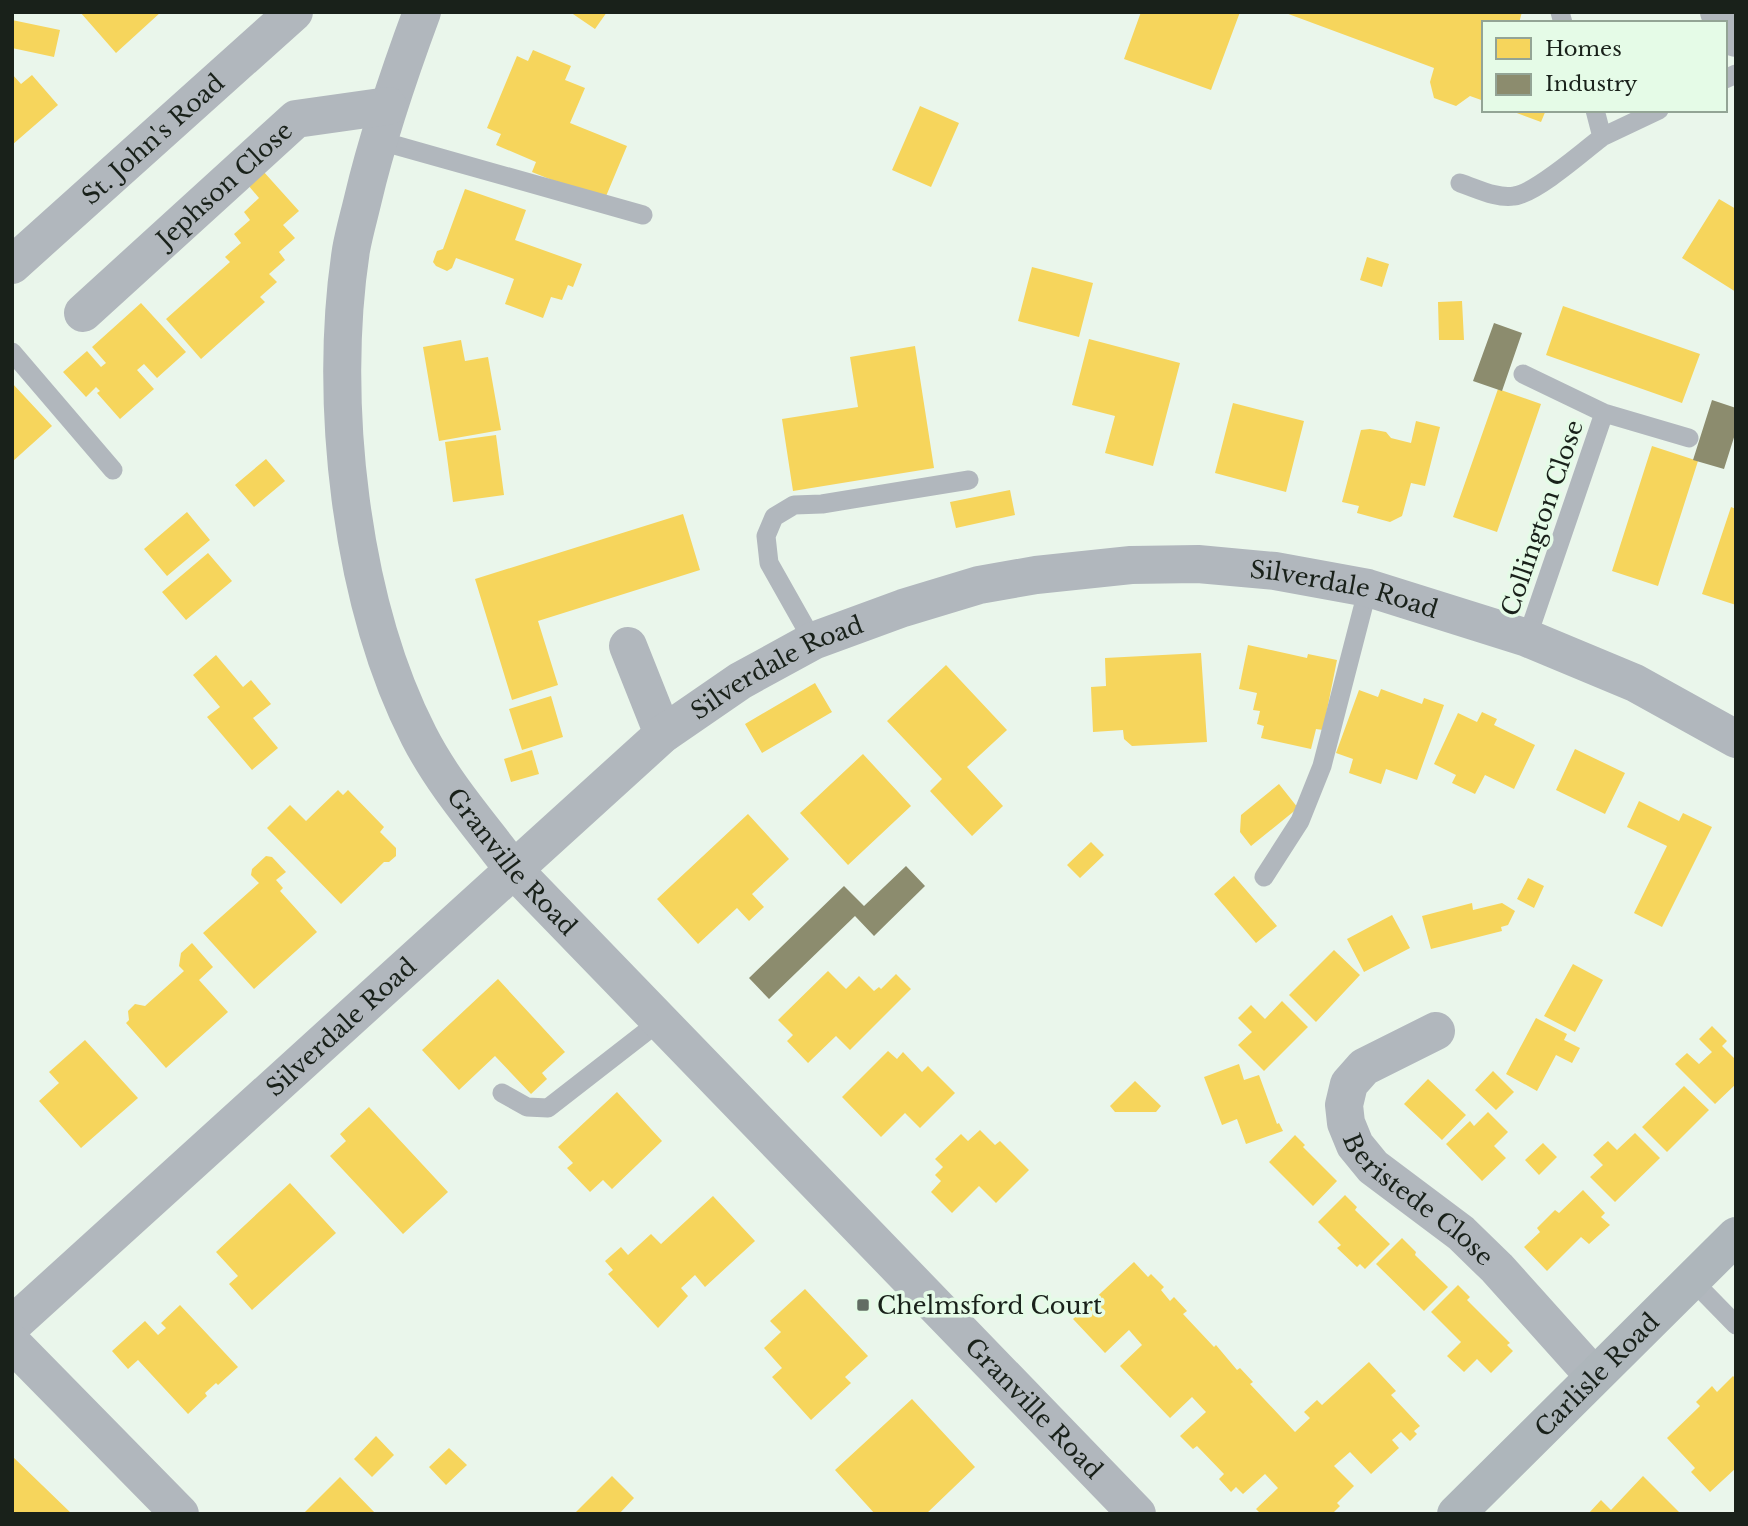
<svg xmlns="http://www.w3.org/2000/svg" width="1748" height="1526" viewBox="0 0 1748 1526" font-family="'Libre Baskerville',serif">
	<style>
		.homes { fill: #f6d55c }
		.industry { fill: #8c8c6e }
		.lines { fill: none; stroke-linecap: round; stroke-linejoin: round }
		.lane { stroke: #b1b7bd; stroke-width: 19 }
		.street { stroke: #b1b7bd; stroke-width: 38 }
		.secondary { stroke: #aeb6bb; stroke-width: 38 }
		.poi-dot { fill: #626c63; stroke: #e5fbe7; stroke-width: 2.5 }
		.labels { text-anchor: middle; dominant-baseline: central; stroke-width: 7; stroke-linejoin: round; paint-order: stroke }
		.street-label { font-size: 24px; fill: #19211a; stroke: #e5fbe7 }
		.poi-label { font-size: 24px; fill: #19211a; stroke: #e5fbe7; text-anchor: start }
	</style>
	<rect width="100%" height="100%" fill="#eaf6eb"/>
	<!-- homes -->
	<path class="homes" d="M80,12H161L116,53Z
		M570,12H607L595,29Z
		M1141,12H1240L1211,90L1124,59Z
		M1283,12H1522L1519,23H1484V101L1470,96L1456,106L1434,98L1430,82L1434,68Z
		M12,20L60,30L54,57L12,48Z
		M533,50L571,66L565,80L585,88L570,123L627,146L604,201L532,172L536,162L496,145L501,134L487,128L517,56L528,61Z
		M12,74L21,84L32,75L58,105L12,145Z
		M920,106L959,123L931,187L892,170Z
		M1509,110H1546L1541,122Z
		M263,171L299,211L283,225L295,238L279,252L285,260L269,274L277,282L260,297L265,302L201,359L166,319L230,262L225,257L241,243L234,234L250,220L244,212L259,198L248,185Z
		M465,189L526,210L515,240L582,264L573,287L568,285L562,300L551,297L543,318L505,304L514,279L456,258L452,268L447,271L436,266L433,262L437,251L443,249Z
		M1719,199L1736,209V292L1682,258Z
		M1367,257L1389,264L1382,287L1360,280Z
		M1032,267L1093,283L1079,337L1018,321Z
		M1462,301L1464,340H1439L1438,302Z
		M141,303L186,352L157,378L144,364L137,370L154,389L120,419L97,393L100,391L96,387L86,397L63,372L87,351L101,367L106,363L92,347Z
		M1563,306L1700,354L1682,403L1546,355Z
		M1089,339L1180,363L1153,466L1105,453L1115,416L1072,405Z
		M461,340L465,361L488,357L501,430L439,441L423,347Z
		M915,346L934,468L793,491L782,419L858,407L850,357Z
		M12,383L52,426L12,462Z
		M1498,389L1541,404L1497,532L1453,517Z
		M1233,403L1304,421L1286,492L1215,473Z
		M1416,421L1440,427L1425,486L1411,483L1402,516L1390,522L1357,513L1359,506L1342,502L1361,430L1370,429L1386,432L1391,438L1411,443Z
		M496,435L504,495L453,502L445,442Z
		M1652,446L1698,461L1658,586L1612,571Z
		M266,459L285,481L254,507L235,485Z
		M1010,490L1015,515L956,528L950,502Z
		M1731,507L1736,509V605L1702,594Z
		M187,512L210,540L167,576L144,549Z
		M683,514L700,570L538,621L558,685L512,700L475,579Z
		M208,553L232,581L186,620L162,592Z
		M1248,645L1307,658L1308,654L1337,660L1323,730L1316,729L1311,749L1261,738L1264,726L1257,724L1260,711L1253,710L1257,693L1239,689Z
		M1201,653L1207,742L1132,746L1124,739L1123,730L1093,732L1091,687L1106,686L1105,658Z
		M216,655L243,687L251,680L271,704L253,718L278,748L252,770L207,717L220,707L193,675Z
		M946,665L1007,730L967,767L1003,806L972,836L930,791L942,779L887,721Z
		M815,683L832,712L762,753L745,724Z
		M1381,689L1422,704L1424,698L1444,705L1417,780L1386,769L1381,784L1349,773L1353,759L1336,753L1359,690L1378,697Z
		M551,696L563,737L522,750L509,709Z
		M1482,712L1497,719L1494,725L1535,745L1514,789L1485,775L1475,794L1452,783L1456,775L1434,764L1458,713L1477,722Z
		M1575,749L1625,773L1605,814L1556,790Z
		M532,750L539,774L511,782L504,759Z
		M863,754L911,806L848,865L800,813Z
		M1279,784L1298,808L1251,846L1240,832L1241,815Z
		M338,790L343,795L348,790L384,827L380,832L396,848V856L389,862H384L341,904L267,828L290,805L306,821Z
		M1639,801L1679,821L1683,813L1712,827L1662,927L1634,913L1667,846L1627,827Z
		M748,814L789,859L752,894L764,907L749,921L737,908L698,944L657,899Z
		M1091,842L1104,855L1080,878L1067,865Z
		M266,856L272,857L286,872L276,880L283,888L280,891L317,932L254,989L203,933L259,883L251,875L252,869Z
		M1234,876L1277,926L1256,943L1214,894Z
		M1528,878L1544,886L1534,908L1517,899Z
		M1472,903L1473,910L1502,903L1515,911L1508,925L1501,927L1502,931L1431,949L1422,916Z
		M1392,915L1410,948L1364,972L1347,939Z
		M192,943L213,967L199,980L228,1012L166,1068L126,1023L129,1020L128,1011L135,1004L145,1006L184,971L179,966L181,953Z
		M1334,950L1360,975L1316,1022L1289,995Z
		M1573,964L1603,980L1575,1032L1544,1016Z
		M828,971L846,989L859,976L874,991L879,987L881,989L896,974L911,989L850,1050L836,1036L808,1063L787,1041L793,1035L778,1020Z
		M498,979L565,1052L542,1073L547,1079L531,1094L495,1056L459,1090L422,1050Z
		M1282,1001L1308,1027L1264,1071L1238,1045L1252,1032L1238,1018L1251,1005L1265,1019Z
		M1536,1018L1567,1034L1564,1040L1580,1048L1572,1063L1556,1055L1537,1091L1506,1074Z
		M1712,1026L1727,1041L1722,1046L1736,1060V1084L1715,1104L1675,1064L1687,1053L1699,1064L1712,1052L1699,1039Z
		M85,1040L138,1098L81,1148L39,1101L59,1083L49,1072Z
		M888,1051L897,1059L903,1052L922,1072L928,1066L955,1093L920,1128L905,1113L881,1137L842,1097Z
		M1239,1064L1244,1080L1259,1075L1277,1124L1279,1123L1283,1131L1246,1144L1237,1119L1222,1125L1204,1077Z
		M1493,1071L1514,1092L1496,1110L1475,1090Z
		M1428,1079L1466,1115L1442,1140L1404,1104Z
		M1135,1081L1161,1106L1156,1112H1115L1110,1106Z
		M1684,1086L1709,1110L1667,1152L1642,1127Z
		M617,1092L662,1141L612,1189L603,1180L590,1192L567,1168L573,1163L558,1147Z
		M369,1107L448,1192L403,1234L330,1156L346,1141L340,1134Z
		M1488,1112L1508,1132L1494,1146L1506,1158L1482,1181L1446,1144L1470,1121L1474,1126Z
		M980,1130L995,1145L1000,1141L1029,1170L996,1203L979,1186L952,1213L931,1192L941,1181L935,1175L943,1167L935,1159L961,1134L968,1141Z
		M1635,1133L1660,1158L1615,1202L1590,1177L1603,1165L1593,1155L1608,1141L1617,1150Z
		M1295,1135L1305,1145L1303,1147L1337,1181L1313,1206L1269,1162Z
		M1543,1143L1557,1157L1539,1175L1525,1160Z
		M290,1183L336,1233L252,1310L229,1284L238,1276L216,1252Z
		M1583,1190L1605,1213L1601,1217L1610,1225L1589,1244L1581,1237L1547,1271L1524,1247L1540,1232L1537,1228L1555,1210L1559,1213Z
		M1345,1195L1357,1207L1355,1210L1390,1244L1365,1269L1360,1264L1357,1267L1337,1248L1341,1245L1318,1222Z
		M713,1196L755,1241L705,1287L695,1275L681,1288L688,1296L658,1328L608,1274L613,1270L605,1261L621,1247L628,1255L651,1234L661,1244Z
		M1402,1238L1416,1252L1415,1255L1448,1287L1424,1311L1376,1264Z
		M1134,1262L1148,1277L1151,1274L1164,1287L1161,1290L1170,1301L1174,1297L1187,1311L1183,1314L1214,1347L1216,1345L1237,1370L1240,1368L1253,1382L1250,1384L1295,1432L1310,1418L1304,1412L1317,1400L1322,1405L1369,1362L1396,1391L1391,1395L1420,1426L1414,1431L1417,1434L1410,1441L1401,1432L1392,1440L1399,1448L1371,1474L1350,1452L1334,1466L1354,1486L1337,1503L1340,1506L1332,1514H1261L1256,1509L1278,1488L1265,1474L1243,1494L1236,1487L1231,1492L1219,1479L1224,1474L1197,1446L1193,1449L1180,1436L1206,1412L1192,1397L1170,1418L1120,1366L1142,1345L1129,1330L1105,1353L1073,1319Z
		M1458,1285L1470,1297L1467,1300L1510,1343L1507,1345L1513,1351L1491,1373L1477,1359L1464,1372L1447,1356L1461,1342L1431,1312Z
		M805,1289L868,1356L845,1377L851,1383L811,1420L772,1377L782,1368L764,1348L781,1332L770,1321Z
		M180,1305L238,1367L218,1385L216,1383L205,1393L207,1396L188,1414L138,1360L128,1369L112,1351L145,1321L158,1335L166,1328L161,1323Z
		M1733,1376L1736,1379V1468L1710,1492L1691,1472L1695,1468L1667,1438L1700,1406L1696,1402L1712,1386L1717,1392Z
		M912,1399L975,1467L926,1514H875L835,1470Z
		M376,1436L394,1455L372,1477L354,1459Z
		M449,1448L467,1465L446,1485L429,1467Z
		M12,1456L72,1514H12Z
		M612,1476L634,1498L619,1514H574Z
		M1643,1476L1681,1514H1588L1601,1500L1611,1510Z
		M340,1477L376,1514H303Z"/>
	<!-- industry -->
	<path class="industry" d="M1494,323L1522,333L1502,391L1473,381Z
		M1712,400L1736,408V431L1724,469L1693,460Z
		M906,866L925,886L874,936L855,916L769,999L749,978L844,886L864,906Z"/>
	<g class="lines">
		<!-- lane -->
		<path class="lane" d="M1560,12L1563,23
			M1725,79L1736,74
			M1595,110L1602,137L1659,110
			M377,140L643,215
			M1460,183C1476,188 1497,199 1514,196C1535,194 1583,152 1602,137
			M12,352L113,470
			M1523,374L1604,413L1689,438
			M1527,638L1604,413
			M813,641L769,563L766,536L774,517L794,505L822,504L969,480
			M1264,877L1300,821L1322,766L1368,588
			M502,1093L527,1107L548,1108L660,1021
			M1692,1280L1736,1325"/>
		<!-- street -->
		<g class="street">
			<path id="s1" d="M422,12C399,74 378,135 363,199C359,216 354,233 351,250C328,399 350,601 419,736C444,785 480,825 513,869L1137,1514"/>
			<path d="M1719,12L1736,38"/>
			<path id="s2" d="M12,265L294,12"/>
			<path id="s3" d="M83,313L296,119L388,106"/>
			<path d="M628,646L663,734"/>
			<path id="s4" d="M1436,1031L1364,1067L1349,1084L1344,1105L1346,1123L1355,1145L1373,1167L1461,1233L1497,1268L1594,1376"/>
			<path id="s5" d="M12,1325L663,734L740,681L813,641L903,608L979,585L1036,575L1131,565L1198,564L1275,571L1368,588L1527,638L1635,683L1736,739"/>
			<path d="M12,1343L180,1514"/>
		</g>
		<!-- secondary -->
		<path class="secondary" id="s6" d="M1456,1514L1736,1236"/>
	</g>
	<!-- markers -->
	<rect class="poi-dot" x="856" y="1298" width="14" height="14" rx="3.5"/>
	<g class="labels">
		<!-- street labels -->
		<g class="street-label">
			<text stroke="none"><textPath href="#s2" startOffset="189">St. John's Road</textPath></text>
			<text stroke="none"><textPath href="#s3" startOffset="191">Jephson Close</textPath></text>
			<text transform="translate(1542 518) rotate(-71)">Collington Close</text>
			<text stroke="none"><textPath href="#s5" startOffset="1600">Silverdale Road</textPath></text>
			<text stroke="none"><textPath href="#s5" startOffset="1012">Silverdale Road</textPath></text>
			<text stroke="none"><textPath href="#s1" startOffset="903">Granville Road</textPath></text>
			<text stroke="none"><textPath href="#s5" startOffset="444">Silverdale Road</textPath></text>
			<text stroke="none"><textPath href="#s4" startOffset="250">Beristede Close</textPath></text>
			<text stroke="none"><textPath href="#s6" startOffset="198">Carlisle Road</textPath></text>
			<text stroke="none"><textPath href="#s1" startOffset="1659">Granville Road</textPath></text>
		</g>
		<!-- poi labels -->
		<g class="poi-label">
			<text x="877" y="1305">Chelmsford Court</text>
		</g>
	</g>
	<!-- border -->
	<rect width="1748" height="1526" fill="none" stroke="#19211a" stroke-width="28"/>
	<!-- legend -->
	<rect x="1482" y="21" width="245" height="91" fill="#e5fbe7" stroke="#93a495" stroke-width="2"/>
	<rect x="1496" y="38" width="35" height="21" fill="#f6d55c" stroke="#93a495" stroke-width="2"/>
	<text x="1545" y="56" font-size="21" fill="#19211a">Homes</text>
	<rect x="1496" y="74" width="35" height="21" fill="#8c8c6e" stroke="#93a495" stroke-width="2"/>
	<text x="1545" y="91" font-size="21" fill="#19211a">Industry</text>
</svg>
